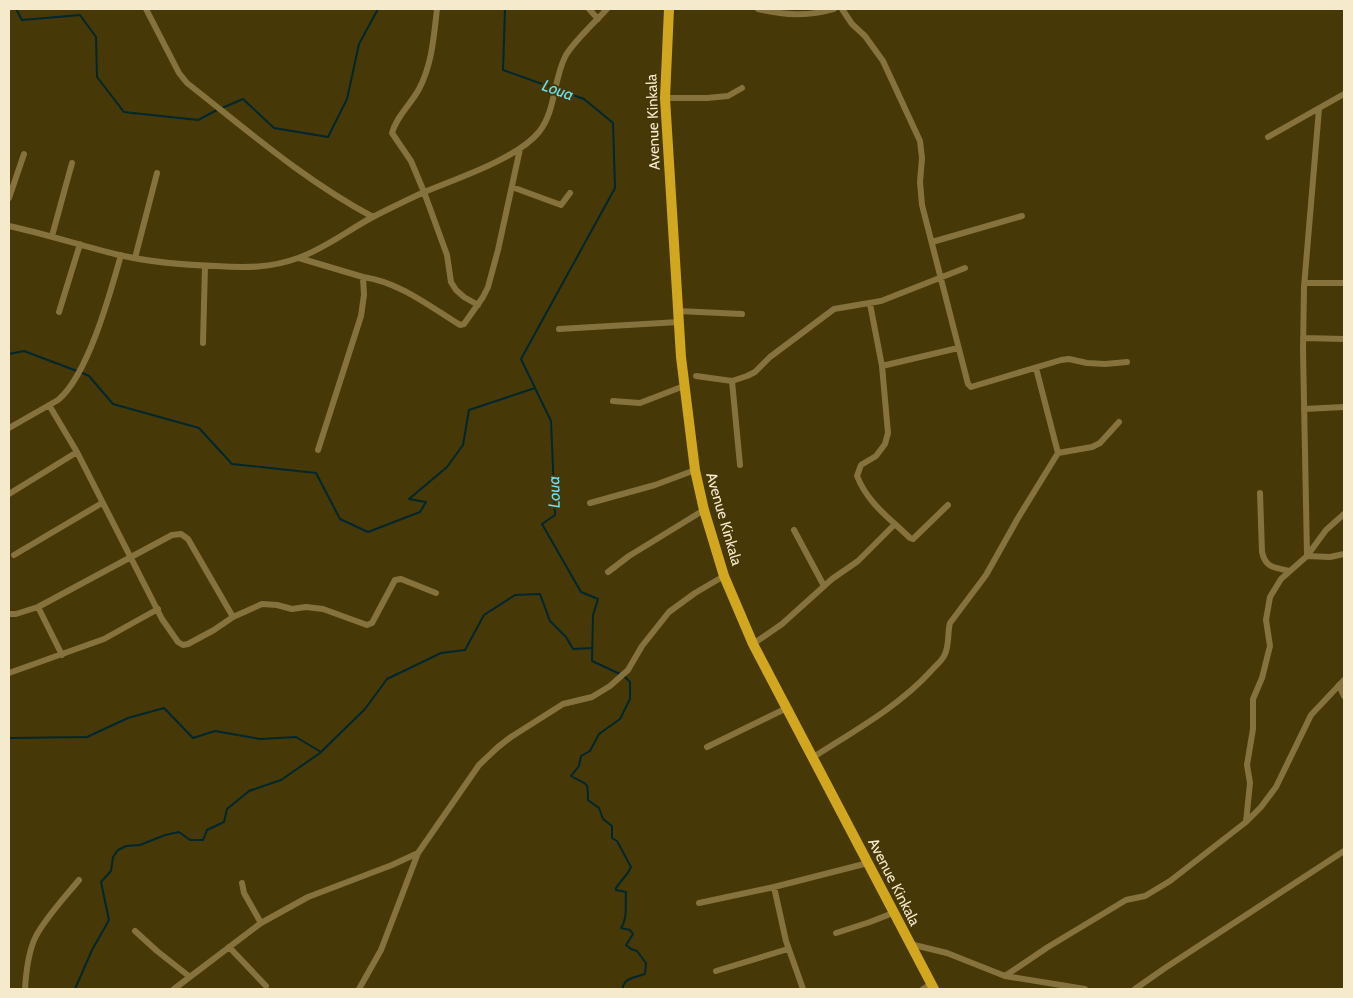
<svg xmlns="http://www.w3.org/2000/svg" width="1353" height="998" viewBox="0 0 1353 998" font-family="Cabin,sans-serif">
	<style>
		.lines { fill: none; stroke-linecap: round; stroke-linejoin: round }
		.stream { stroke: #00272d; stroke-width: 2 }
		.minor { stroke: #86723c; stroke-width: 6 }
		.primary { stroke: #d1a720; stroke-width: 10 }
		.labels { text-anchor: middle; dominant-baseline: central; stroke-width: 4; stroke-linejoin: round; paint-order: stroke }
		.street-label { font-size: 15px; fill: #f5eacb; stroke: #473807 }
		.water-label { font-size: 16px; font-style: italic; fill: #69e4f9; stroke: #473807 }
	</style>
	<rect width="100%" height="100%" fill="#473807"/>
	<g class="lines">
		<!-- stream -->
		<path class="stream" d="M16,9L22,20L80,15L96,37L97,77L124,112L198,120L217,110
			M505,9L503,70L584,99L613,123L615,188L521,359L551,421L555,515L542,524L581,592L598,599L593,615L592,661L620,674
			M222,108L243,99L274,128L328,137L347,99L359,44L378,9
			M9,354L24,351L77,371
			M82,373L89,376L113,404L199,428L232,464L316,473L340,519L368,532L420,512L426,502L409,499L447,467L463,445L469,410L535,388
			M9,738L87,737L128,718L164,708L193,738L215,731L260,739L296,737L321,752L365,709L387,679L441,653L465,650L484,615L515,595L540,594L550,621L566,637L573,649L592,648
			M75,989L92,950L109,920L101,882L111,871L113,857L118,850L126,846L140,845L165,835L179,832L190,840H203L207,830L224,822L227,809L249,791L281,780L320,753
			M623,989V986L626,981L632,978L645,974L646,963L637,951L631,949L626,945L633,934L630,930L621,928C628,918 625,905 626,892L616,890V888C621,880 627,876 631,867L617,841L612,838V826L603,819L599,808L588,800C588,779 587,786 571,776L579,766L581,756L590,751L599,734L620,719L630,699V682L624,676"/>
		<!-- minor -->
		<path class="minor" d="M146,9L179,73L187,83C247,130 305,181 373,217
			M437,9C434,35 432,65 419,89C411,104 396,117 392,133L411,161L424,192L447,255L451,282L456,290L464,297L478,305
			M589,9L598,19
			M758,9C784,15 808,17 834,9
			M842,9L852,24L865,36L883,61L920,141L922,158L920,182L922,205L968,384L971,387L1061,360L1069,359L1087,363L1105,364L1127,362
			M665,98H707L728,96L742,88
			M1268,137L1344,94
			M512,187L561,205L570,193
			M9,198L24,154
			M9,226C46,234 82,246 119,255C150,262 184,265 216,266C245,268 271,268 298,258C324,249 347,231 371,218C388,209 405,201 422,193C455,179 517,159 539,132C556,110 553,81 565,57C571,44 596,21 607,9
			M52,236L72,163
			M932,242L1022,216
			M135,258L157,173
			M299,258L363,277L364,295L361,316L318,450
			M363,277C399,282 429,306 460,325L464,324L483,297L488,287L498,250L520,149
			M1305,283H1344
			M678,311L742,314
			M59,312L80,244
			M559,329L679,322
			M1303,338L1344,339
			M203,343L205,266
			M882,366L958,348
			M696,376L732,381L747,376L755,372L770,357L834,309L881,301L965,268
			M732,381L740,465
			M613,401L640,403L684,386
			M49,405L77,452L162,619L178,642L183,645L188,644L214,630L233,617L262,604L277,605L292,609L306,607L323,609L367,625L372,623L395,580L401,579L436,593
			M1304,409L1344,407
			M9,428L58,400C88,375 110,294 121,255
			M1058,453L1092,447L1100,443L1119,422
			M1260,493L1262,552C1266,569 1275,567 1289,571
			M9,494L77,452
			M590,503L655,485L695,470
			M895,524L910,538L913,539L948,505
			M794,530L824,586
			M14,555L102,503
			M1307,555L1303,350L1304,287L1319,109
			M1307,556L1330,557L1344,554
			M608,572L629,556L704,510
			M38,607L62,655
			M9,614H16L38,607L172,535L181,534L188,539L233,617
			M753,644L782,624L832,579L858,561L895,524C879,510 865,496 857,476L861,465L876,456L885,444L888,433L882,366L870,304
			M9,673L104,639L158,609
			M1339,685L1344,696
			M707,747L787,708
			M812,758C854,731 898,707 931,671C935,666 941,662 944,656C950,646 947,634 950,623L986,575L1018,518L1058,453L1036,368
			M1246,822L1261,807L1276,787L1311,715L1344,680
			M242,883L244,893L261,923
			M774,887L786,941L803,989
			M699,903L774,887L868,863
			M135,931L157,951L190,977
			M836,933L870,922L893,913
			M910,944L947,953L1005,976L1085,989
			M229,947L266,986
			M716,971L788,949
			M1005,976L1048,947L1126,900L1145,896L1170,881L1246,822L1250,783L1247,765L1253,729V699L1262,678L1270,646L1266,620L1270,597L1281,579L1307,556L1326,530L1344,514
			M25,989C26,972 28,952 36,936C47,916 64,898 79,880
			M174,989L261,923L308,897L392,865L418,853
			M359,989L381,950L418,853L479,765L498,747L511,737L563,704L592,697L610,686L628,670L642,646L669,612L695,593L724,576
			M923,989L931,984
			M1135,989L1165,968L1344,851"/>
		<!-- primary -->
		<path class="primary" d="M669,9L665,98L681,357L695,470L704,510L724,576L753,644L934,989"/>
	</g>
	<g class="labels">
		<!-- street labels -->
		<g class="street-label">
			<text transform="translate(653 122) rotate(-92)">Avenue Kinkala</text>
			<text transform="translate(724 519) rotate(74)">Avenue Kinkala</text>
			<text transform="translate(894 882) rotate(63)">Avenue Kinkala</text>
		</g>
		<!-- water labels -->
		<g class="water-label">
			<text transform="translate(558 90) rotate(20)">Loua</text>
			<text transform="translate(554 492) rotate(-91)">Loua</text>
		</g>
	</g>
	<!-- border -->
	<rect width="1353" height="998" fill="none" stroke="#f5eacb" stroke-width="20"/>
</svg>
